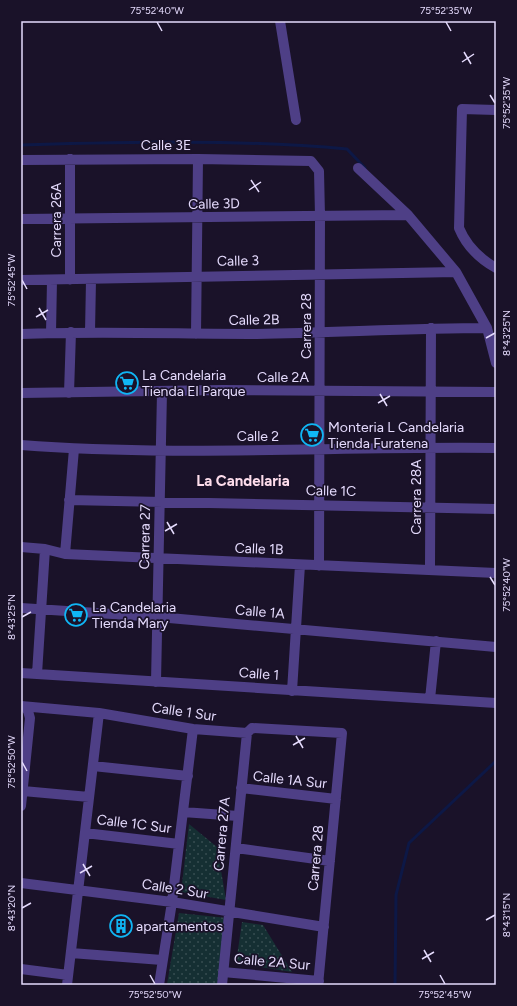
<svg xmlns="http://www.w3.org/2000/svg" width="517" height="1006" viewBox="0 0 517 1006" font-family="Figtree,sans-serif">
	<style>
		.grass { fill: url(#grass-dots) }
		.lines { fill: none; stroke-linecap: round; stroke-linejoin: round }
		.stream { stroke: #0d1846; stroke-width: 3 }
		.minor { stroke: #4e3f86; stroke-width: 10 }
		.ticks { fill: none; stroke: #e5dbfd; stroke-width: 1.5 }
		.labels { text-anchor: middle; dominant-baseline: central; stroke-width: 3.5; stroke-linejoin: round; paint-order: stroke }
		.street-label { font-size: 14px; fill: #e5dbfd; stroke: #1a1229 }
		.poi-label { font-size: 14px; fill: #e5dbfd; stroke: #1a1229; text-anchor: start }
		.neighbourhood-label { font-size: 15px; font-weight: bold; fill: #feddec; stroke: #1a1229 }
		.neatline { fill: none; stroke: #e5dbfd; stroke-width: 1.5 }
		.ticks-label { font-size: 10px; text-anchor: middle; fill: #e5dbfd }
	</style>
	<defs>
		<pattern id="grass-dots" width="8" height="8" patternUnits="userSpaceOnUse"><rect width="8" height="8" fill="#152f33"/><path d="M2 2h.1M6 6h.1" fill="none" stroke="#374d51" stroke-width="1.8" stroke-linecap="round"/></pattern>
	</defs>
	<rect width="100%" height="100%" fill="#1a1229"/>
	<!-- grass -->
	<path class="grass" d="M189,824L217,847L226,900L181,892Z
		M179,913L227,918L218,985L167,984Z
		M242,922L263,925L292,972L236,963Z"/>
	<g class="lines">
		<!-- stream -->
		<path class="stream" d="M21,145C130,142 239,139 347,149L365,168
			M395,985L396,895L409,843L496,761"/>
		<!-- minor -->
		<path class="minor" d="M280,21L296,120
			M496,110L462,109L459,228C466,245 480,259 496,268
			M21,160L198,159L311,161L319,171L320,216L319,566
			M358,168L408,215L456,272L487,328L496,363
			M21,219L408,215
			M21,280L456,272
			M70,280V159
			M90,332L91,280
			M51,333L52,280
			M21,334C100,331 178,334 257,334C334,333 410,328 487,328
			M196,334L198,159
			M21,393L223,390L496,392
			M69,393L71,332
			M21,445C179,457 338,446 496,448
			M69,500L496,509
			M21,547L45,549L65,554L496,573
			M65,554L74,449
			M430,570L431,328
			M21,608L158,617L496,647
			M21,673L496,703
			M37,674L45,549
			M156,682L162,392
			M292,691L300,565
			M430,699L436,641
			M21,706L99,713L193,729L247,733L252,728L342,733L318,985
			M93,766L188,776
			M241,788L336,799
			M23,791L89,797
			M21,806L30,718L28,711L25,707
			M183,812L238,816
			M85,833L179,844
			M236,848L330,861
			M21,883L172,902L324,927
			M71,953L162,960
			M21,969L68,975
			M223,972L319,981
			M67,985L99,713
			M159,985L172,902L193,729
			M222,985L247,733"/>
	</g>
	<!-- ticks -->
	<path class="ticks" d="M157,22L162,31M446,22L451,31M464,52L471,64M462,62L474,54M490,95L495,103M251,180L259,192M249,190L261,182M22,280L27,289M39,308L46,320M36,317L48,310M486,338L495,333M380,394L387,406M378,403L390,396M167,522L174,534M165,531L177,524M490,577L495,585M22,617L31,612M296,736L303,748M293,745L305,738M22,762L27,771M83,864L90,876M80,873L92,866M22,908L31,903M486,920L495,915M424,950L431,962M422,959L434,952M150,975L155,984M440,975L445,984"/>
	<!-- icons -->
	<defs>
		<g id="supermarket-ring" transform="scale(1.15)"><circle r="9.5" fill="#1a1229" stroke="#10b6f5" stroke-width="1.5"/><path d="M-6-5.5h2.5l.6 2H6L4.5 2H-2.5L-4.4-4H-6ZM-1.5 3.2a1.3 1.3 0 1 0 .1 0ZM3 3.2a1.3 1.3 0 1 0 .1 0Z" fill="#10b6f5"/></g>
		<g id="building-ring" transform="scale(1.15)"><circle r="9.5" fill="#1a1229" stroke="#10b6f5" stroke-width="1.5"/><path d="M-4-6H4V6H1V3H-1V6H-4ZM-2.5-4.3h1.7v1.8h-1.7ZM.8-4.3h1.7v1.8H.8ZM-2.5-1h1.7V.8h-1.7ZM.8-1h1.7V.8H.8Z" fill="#10b6f5"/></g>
	</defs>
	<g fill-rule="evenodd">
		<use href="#supermarket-ring" x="127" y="383"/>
		<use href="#supermarket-ring" x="312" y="435"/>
		<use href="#supermarket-ring" x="76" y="615"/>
		<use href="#building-ring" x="121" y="926"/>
	</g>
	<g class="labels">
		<!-- street labels -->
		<g class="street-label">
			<text x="166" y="145">Calle 3E</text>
			<text transform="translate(214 204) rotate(-1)">Calle 3D</text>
			<text transform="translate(56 220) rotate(-90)">Carrera 26A</text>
			<text transform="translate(238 261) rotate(-1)">Calle 3</text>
			<text transform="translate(254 320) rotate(-1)">Calle 2B</text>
			<text transform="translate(306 326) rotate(-90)">Carrera 28</text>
			<text x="283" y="377">Calle 2A</text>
			<text x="258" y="436">Calle 2</text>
			<text transform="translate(331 491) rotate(1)">Calle 1C</text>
			<text transform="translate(416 497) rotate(-90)">Carrera 28A</text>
			<text transform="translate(145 537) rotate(-89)">Carrera 27</text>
			<text transform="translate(259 549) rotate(2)">Calle 1B</text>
			<text transform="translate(260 612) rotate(5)">Calle 1A</text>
			<text transform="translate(259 674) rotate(4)">Calle 1</text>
			<text transform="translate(184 712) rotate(8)">Calle 1 Sur</text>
			<text transform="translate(290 780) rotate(6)">Calle 1A Sur</text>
			<text transform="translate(134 824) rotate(7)">Calle 1C Sur</text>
			<text transform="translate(222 834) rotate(-85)">Carrera 27A</text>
			<text transform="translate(316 858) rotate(-85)">Carrera 28</text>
			<text transform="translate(175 889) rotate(9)">Calle 2 Sur</text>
			<text transform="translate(272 962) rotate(5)">Calle 2A Sur</text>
		</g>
		<!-- poi labels -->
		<g class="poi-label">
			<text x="142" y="375">La Candelaria<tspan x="142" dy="16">Tienda El Parque</tspan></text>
			<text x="328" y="427">Monteria L Candelaria<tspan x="328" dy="16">Tienda Furatena</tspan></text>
			<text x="92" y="607">La Candelaria<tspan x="92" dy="16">Tienda Mary</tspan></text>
			<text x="136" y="926">apartamentos</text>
		</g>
		<!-- neighbourhood labels -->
		<g class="neighbourhood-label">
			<text x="243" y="481">La Candelaria</text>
		</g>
	</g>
	<!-- border -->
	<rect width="517" height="1006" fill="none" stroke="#1a1229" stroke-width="44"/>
	<rect x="22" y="22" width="473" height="962" class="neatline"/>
	<g class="ticks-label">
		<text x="157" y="14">75°52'40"W</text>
		<text x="446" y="14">75°52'35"W</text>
		<text transform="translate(506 103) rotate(-90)" y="4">75°52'35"W</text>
		<text transform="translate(11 280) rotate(-90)" y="4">75°52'45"W</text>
		<text transform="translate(506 333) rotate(-90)" y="4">8°43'25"N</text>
		<text transform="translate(506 585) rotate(-90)" y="4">75°52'40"W</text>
		<text transform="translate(11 617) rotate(-90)" y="4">8°43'25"N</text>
		<text transform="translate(11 762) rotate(-90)" y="4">75°52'50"W</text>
		<text transform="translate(11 908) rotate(-90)" y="4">8°43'20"N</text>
		<text transform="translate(506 915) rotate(-90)" y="4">8°43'15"N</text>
		<text x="155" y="998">75°52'50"W</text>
		<text x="445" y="998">75°52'45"W</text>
	</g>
</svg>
